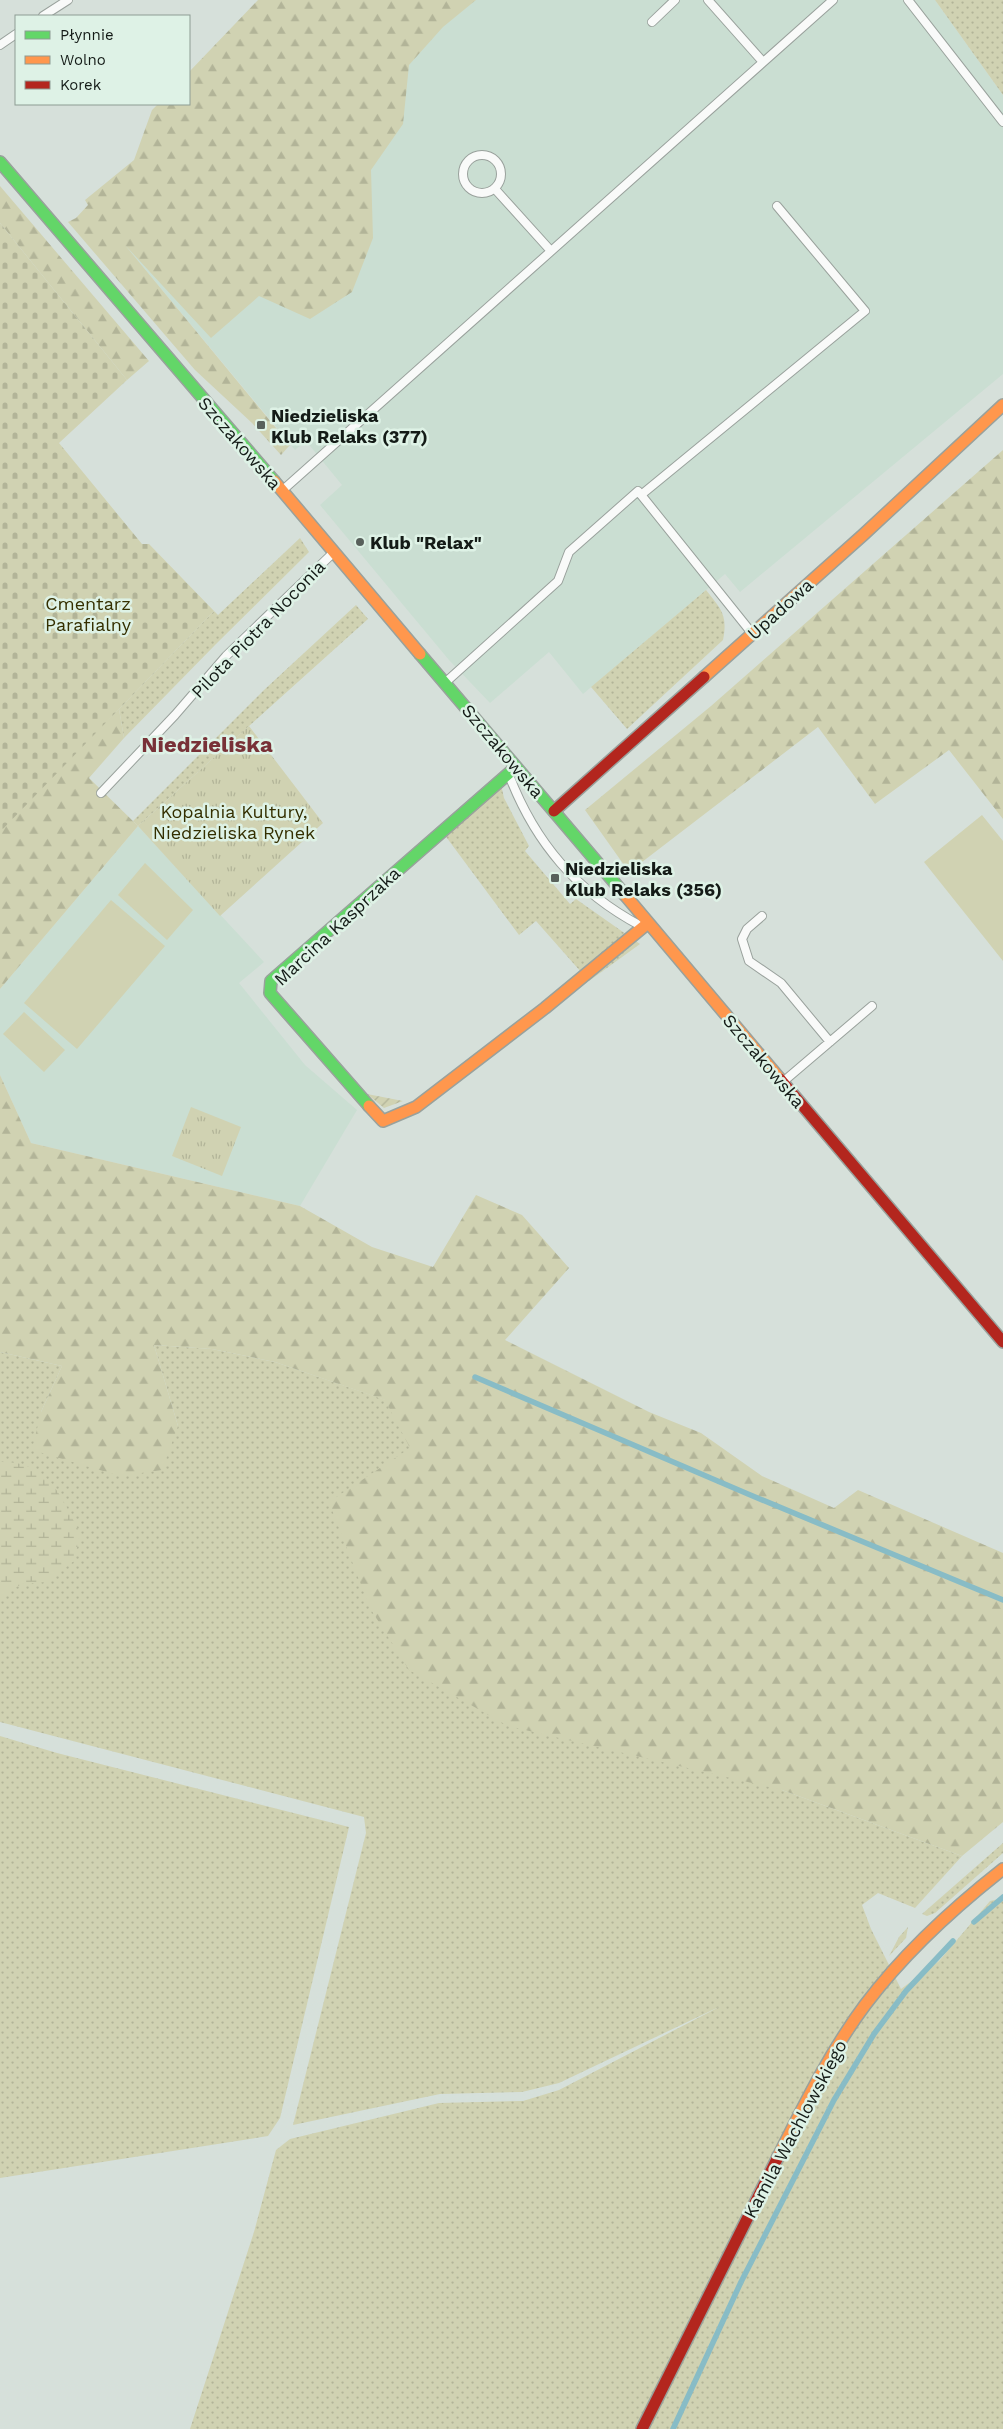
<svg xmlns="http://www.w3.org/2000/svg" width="1003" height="2429" viewBox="0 0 1003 2429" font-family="'Work Sans',sans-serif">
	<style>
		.built { fill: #caded2 }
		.grass { fill: url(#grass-dots) }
		.forest { fill: url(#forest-firs) }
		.wetland { fill: url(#wetland-marsh) }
		.cemetery { fill: url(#cemetery-stones) }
		.park { fill: url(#park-tufts) }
		.garden { fill: url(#garden-furrows) }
		.pitch { fill: #d0d2b2 }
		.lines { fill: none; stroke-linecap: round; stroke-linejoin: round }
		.stream { stroke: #88bcc6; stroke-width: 5.5 }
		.lane-casing { stroke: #99a19c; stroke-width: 10 }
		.fast-casing { stroke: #99a19c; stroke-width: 14 }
		.slow-casing { stroke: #99a19c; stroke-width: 14 }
		.jam-casing { stroke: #99a19c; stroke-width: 14 }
		.lane { stroke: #f9faf9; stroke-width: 8 }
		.fast { stroke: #63d668; stroke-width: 11 }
		.slow { stroke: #ff974d; stroke-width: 11 }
		.jam { stroke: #b3261e; stroke-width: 11 }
		.poi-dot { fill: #58605b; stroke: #def2e6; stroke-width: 2 }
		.labels { text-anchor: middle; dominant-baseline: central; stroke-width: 5; stroke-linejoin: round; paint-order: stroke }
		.poi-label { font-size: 18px; font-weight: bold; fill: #141b17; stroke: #def2e6; text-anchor: start }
		.street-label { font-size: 18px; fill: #141b17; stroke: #def2e6 }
		.park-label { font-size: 18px; fill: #342f00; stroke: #def2e6 }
		.district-label { font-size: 22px; font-weight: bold; fill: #783137; stroke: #def2e6 }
	</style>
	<defs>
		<pattern id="grass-dots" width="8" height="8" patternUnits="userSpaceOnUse" patternTransform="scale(1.25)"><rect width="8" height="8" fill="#d0d2b2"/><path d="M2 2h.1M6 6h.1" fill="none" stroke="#b2b498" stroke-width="1.8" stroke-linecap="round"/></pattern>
		<pattern id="forest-firs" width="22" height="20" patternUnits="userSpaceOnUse" patternTransform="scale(1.25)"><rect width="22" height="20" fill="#d0d2b2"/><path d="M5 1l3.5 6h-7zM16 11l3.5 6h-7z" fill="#b2b498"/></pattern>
		<pattern id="wetland-marsh" width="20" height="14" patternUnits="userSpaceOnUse" patternTransform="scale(1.25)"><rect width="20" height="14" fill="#d0d2b2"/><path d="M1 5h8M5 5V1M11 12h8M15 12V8" fill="none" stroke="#b2b498"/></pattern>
		<pattern id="cemetery-stones" width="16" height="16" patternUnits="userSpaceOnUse" patternTransform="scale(1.25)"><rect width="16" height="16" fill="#d0d2b2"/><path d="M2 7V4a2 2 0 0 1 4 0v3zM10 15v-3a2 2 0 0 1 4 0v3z" fill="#b2b498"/></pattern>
		<pattern id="park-tufts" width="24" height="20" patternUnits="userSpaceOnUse" patternTransform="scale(1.25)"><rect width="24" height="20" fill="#d0d2b2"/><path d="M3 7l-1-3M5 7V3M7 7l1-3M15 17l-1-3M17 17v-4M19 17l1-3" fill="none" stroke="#b2b498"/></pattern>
		<pattern id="garden-furrows" width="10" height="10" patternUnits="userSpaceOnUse" patternTransform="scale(1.25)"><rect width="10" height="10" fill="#d0d2b2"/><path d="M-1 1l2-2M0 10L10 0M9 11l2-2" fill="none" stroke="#b2b498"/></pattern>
	</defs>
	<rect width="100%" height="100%" fill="#d6e0da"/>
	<!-- built -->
	<path class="built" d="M305,0H935L1003,95V374L740,592L725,574L583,694L549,652L490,703L449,660L320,505L342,485L306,441L295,450L90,203Z
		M138,826L264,962L239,983L305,1065L357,1110L300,1206L31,1143L0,1075V989Z"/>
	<!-- grass -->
	<path class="grass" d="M935,0H1003V95Z
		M300,538L309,552L216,644L124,738L119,709L214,611L218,615Z
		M706,590C721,609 728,615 723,640L627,729L591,687Z
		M356,605L368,619L138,826L133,821L264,690Z
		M500,780L504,798L529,846L525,851L570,904L576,899L640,944L589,981L536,921L519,935L441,830Z
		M154,1345L212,1349L275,1362L386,1400L411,1448L782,1790L962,1856L915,1908L878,1893L862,1905L871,1929L901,1989L939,1961L990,1901L1003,1898V2429H190L254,2232L276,2150L290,2139L439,2103L523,2101L559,2090L721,2006L559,2083L522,2092L440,2094L293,2125L366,1833L364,1817L0,1722V1352L62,1366L41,1412L178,1426Z
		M0,1736L57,1753L349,1827L280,2118L268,2136L0,2178Z
		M1003,1843V1853L935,1913L927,1916L922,1914Z
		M908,1927L906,1938L889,1956L899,1937Z"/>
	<!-- forest -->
	<path class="forest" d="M258,0H476L443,27L409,65L403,124L371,170L373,238L352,292L310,319L259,296L211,338L125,245L290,445L281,455L252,423L195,370L68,222L76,218L88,205L85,200L134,160L152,110L158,104H189V72Z
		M0,186L149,361L127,380L0,223Z
		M1003,450V819L949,750L875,804L818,727L629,872L585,810L711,706Z
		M119,709L124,738L89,778L138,826L0,989V825Z
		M0,1075L31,1143L300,1206L372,1247L433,1267L476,1195L522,1215L569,1268L505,1340L649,1412L701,1433L762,1476L834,1508L858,1490L1003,1553V1822L962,1856L782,1790L508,1726L409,1670L370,1608L329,1502L410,1448L385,1400L275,1362L212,1349L154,1345L178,1426L162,1470L120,1476L32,1450L41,1412L62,1366L0,1352Z"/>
	<!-- wetland -->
	<path class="wetland" d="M0,1462C49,1461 60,1495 80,1533L74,1561L46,1582L22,1584L0,1596Z"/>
	<!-- cemetery -->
	<path class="cemetery" d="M0,223L127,380L59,443L142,544H149L214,611L0,832Z"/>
	<!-- park -->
	<path class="park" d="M249,726L323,823L220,916L138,826Z
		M191,1107L241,1127L222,1176L172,1156Z"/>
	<!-- garden -->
	<path class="garden" d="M367,1094L403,1101L384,1108Z"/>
	<!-- pitch -->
	<path class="pitch" d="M982,815L1003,841V961L924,862Z
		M145,863L193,910L167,940L118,895Z
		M111,900L165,946L77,1049L24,1003Z
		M24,1012L65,1050L44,1072L3,1034Z"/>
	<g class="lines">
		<!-- stream -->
		<path class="stream" d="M475,1377L748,1494L1003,1600
			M974,1922L1003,1897
			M673,2429L741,2282L834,2100L874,2034L906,1991L953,1941"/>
		<!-- lane casing -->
		<g class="lane-casing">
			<path id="lane" d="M708,0L763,62
				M908,0L1003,122
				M43,16L68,0
				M652,22L675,0
				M0,45L16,34
				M463 174a19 19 0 1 1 38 0a19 19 0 1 1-38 0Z
				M495,189L551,251
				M284,489L833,0
				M641,495L865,311L777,206
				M447,681L558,581L569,552L638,491L751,632
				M509,775C535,843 577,892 641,926
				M101,793L175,715L226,656L332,554
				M762,916L747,929L742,939L749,961L781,983L830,1042
				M784,1081L872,1006"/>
		</g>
		<!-- fast casing -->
		<g class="fast-casing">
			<path id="fast" d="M0,162L274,481
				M420,654L625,895
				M369,1106L270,993L271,981L516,767"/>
		</g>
		<!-- slow casing -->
		<g class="slow-casing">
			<path id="slow" d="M274,481L420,654
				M704,677L863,535L1003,405
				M625,895L780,1079
				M369,1106L383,1121L416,1107L545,1008L648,923
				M778,2157C804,2105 830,2052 865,2005C904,1953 952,1909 1003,1869"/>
		</g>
		<!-- jam casing -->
		<g class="jam-casing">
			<path id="jam" d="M554,811L704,677
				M780,1079L1003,1342
				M642,2429L778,2157"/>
		</g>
		<!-- lane -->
		<use href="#lane" class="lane"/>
		<!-- fast -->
		<use href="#fast" class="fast"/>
		<!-- slow -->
		<use href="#slow" class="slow"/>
		<!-- jam -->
		<use href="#jam" class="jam"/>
	</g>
	<!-- markers -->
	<g class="poi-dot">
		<rect x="256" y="420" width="10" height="10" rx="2.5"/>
		<circle cx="360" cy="542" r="5"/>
		<rect x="550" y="873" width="10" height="10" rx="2.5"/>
	</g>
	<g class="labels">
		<!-- poi labels -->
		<g class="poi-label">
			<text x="271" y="415">Niedzieliska<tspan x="271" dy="21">Klub Relaks (377)</tspan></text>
			<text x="370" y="542">Klub "Relax"</text>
			<text x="565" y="868">Niedzieliska<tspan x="565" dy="21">Klub Relaks (356)</tspan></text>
		</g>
		<!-- street labels -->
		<g class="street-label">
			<text transform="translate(240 443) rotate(49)">Szczakowska</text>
			<text transform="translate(780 609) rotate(-42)">Upadowa</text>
			<text transform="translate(258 629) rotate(-46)">Pilota Piotra Noconia</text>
			<text transform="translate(503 751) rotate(50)">Szczakowska</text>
			<text transform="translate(337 926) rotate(-43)">Marcina Kasprzaka</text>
			<text transform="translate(764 1061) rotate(50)">Szczakowska</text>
			<text transform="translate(795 2129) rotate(-62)">Kamila Wachlowskiego</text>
		</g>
		<!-- park labels -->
		<g class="park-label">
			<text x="88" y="603">Cmentarz<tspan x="88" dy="21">Parafialny</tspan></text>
			<text x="234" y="811">Kopalnia Kultury,<tspan x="234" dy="21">Niedzieliska Rynek</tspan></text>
		</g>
		<!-- district labels -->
		<g class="district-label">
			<text x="207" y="744">Niedzieliska</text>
		</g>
	</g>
	<!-- legend -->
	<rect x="15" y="15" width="175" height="90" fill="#def2e6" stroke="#8d9c93"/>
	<rect x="25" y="31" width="25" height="8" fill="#63d668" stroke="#8d9c93"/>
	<text x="60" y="40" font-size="15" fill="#141b17">Płynnie</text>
	<rect x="25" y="56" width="25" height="8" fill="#ff974d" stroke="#8d9c93"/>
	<text x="60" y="65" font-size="15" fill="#141b17">Wolno</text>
	<rect x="25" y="81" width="25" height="8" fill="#b3261e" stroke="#8d9c93"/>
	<text x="60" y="90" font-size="15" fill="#141b17">Korek</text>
</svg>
